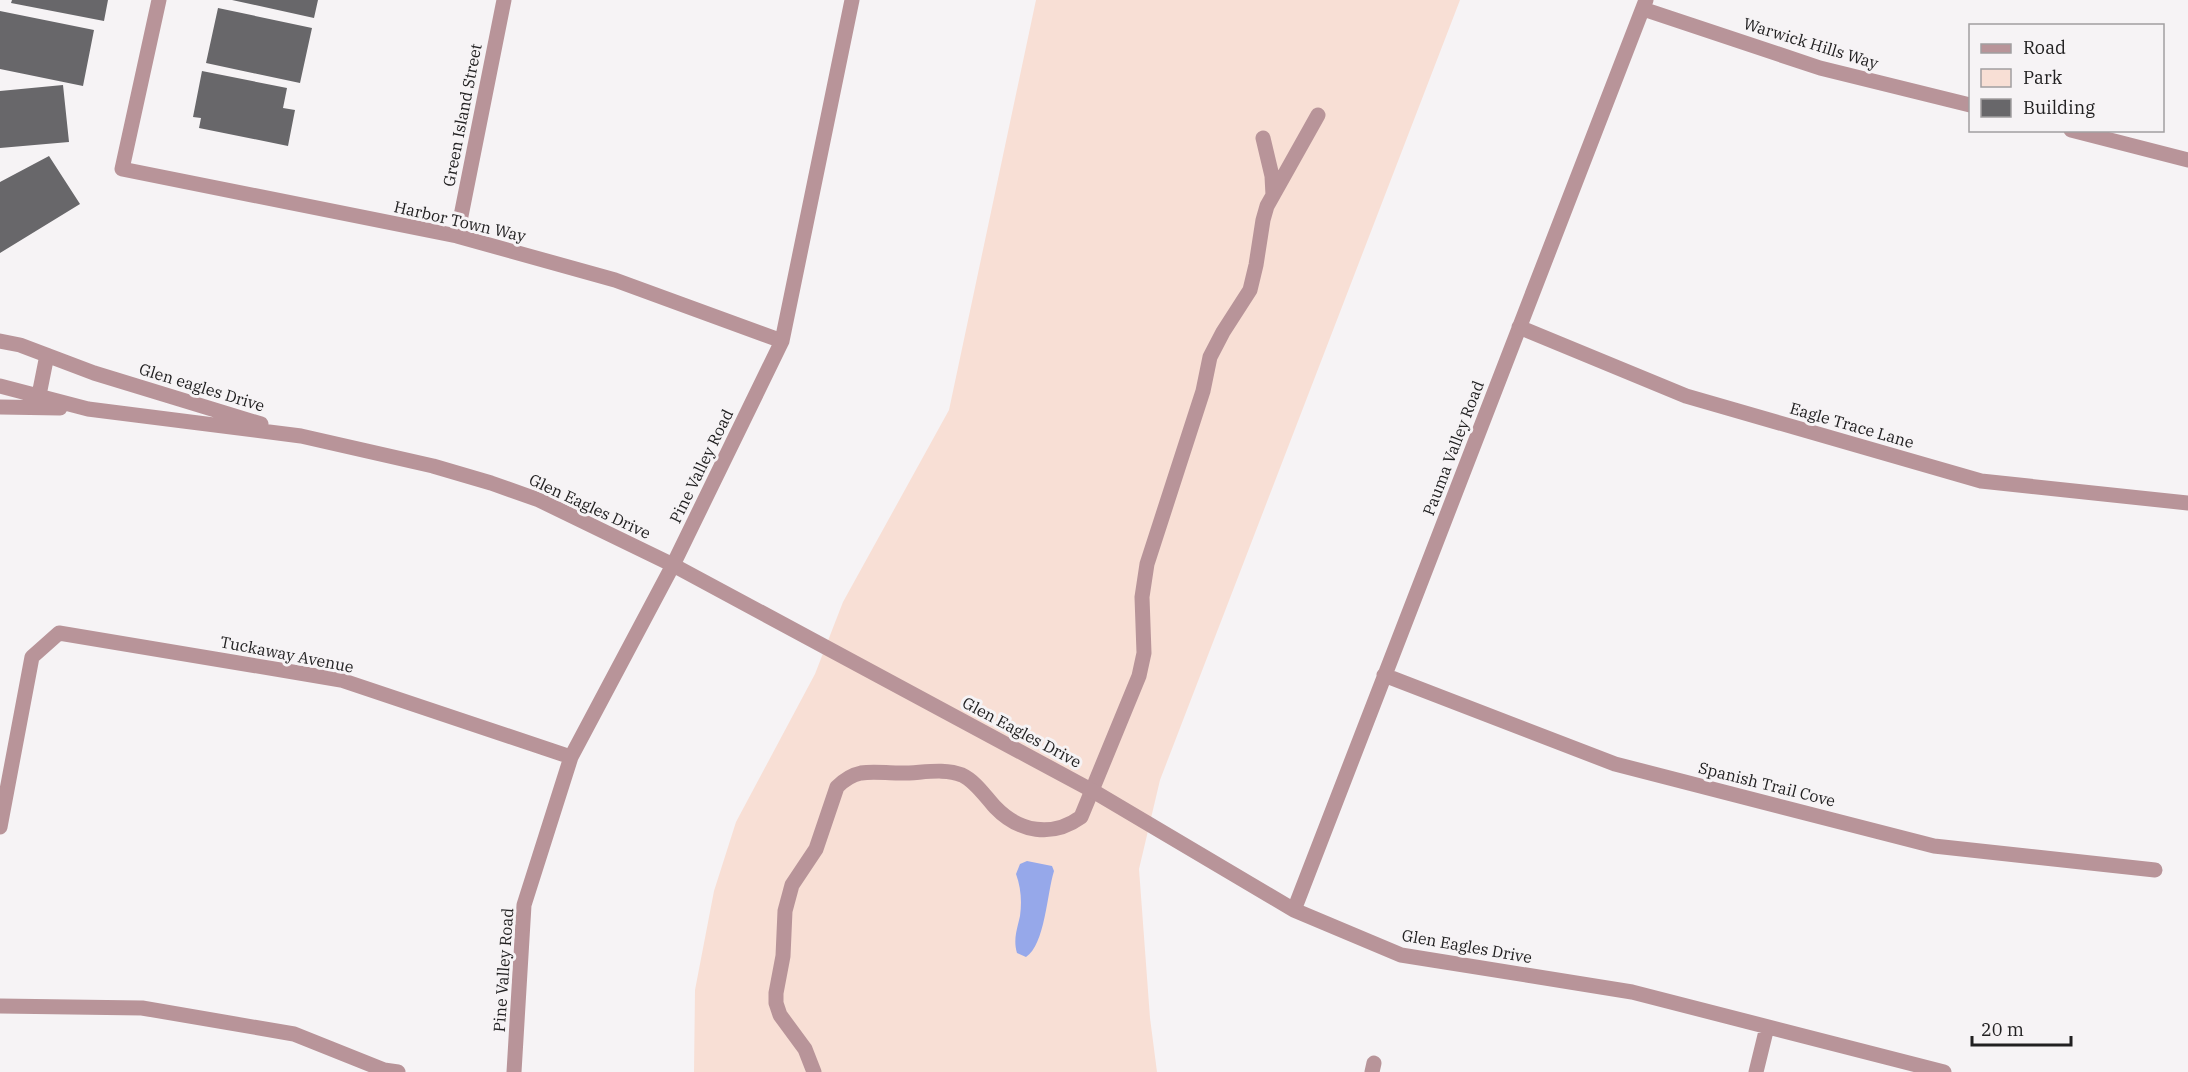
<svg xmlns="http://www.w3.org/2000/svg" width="2188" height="1072" viewBox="0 0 2188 1072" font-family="'IBM Plex Serif',serif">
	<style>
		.green { fill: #f8dfd5 }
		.water { fill: #96a8ea }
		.building { fill: #68676a }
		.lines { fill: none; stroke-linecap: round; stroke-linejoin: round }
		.service { stroke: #b89499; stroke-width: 15 }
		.minor { stroke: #b89499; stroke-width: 15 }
		.labels { text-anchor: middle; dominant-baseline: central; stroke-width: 6; stroke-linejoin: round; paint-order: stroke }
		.street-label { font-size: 16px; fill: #212021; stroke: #f6f3f5 }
	</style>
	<rect width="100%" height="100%" fill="#f6f3f5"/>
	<!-- green -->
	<path class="green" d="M1036,0H1460L1160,780L1139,869L1150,1018L1157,1072H694L695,990L714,891L736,822L815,674L843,602L949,410Z"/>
	<!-- water -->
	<path class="water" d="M1027,861L1052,866L1054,871C1047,893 1045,945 1026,957L1017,953C1013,939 1017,930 1020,916C1022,901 1021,888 1016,874L1020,864Z"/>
	<!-- building -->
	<path class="building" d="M12,0H108L104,21L11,3Z
		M232,0H318L314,18Z
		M218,8L312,28L300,83L206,63Z
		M0,11L94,30L83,86L0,69Z
		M202,71L287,88L283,108L295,110L288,146L199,128L201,118L193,117Z
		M63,85L69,142L0,148V91Z
		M49,156L80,204L0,253V182Z"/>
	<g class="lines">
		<!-- service -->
		<path class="service" d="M1263,138L1272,176L1273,195
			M814,1072L805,1049L780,1015L776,1003V993L783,956L785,911L792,885L816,849L837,787C844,780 851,775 861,773C873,771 886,773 898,773C917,774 943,767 962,775C975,781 985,796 995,807C1019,832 1052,838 1081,817L1139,676L1144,653L1142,597L1147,564L1203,391L1210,357L1223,332L1250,290L1256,265L1263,220L1267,206L1318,115"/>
		<!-- minor -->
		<path class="minor" d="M159,0L122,169L457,236L615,280L782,341
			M1643,9L1820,68L1970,105
			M2071,130L2188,160
			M457,236L504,0
			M1519,327L1686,396L1981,481L2188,503
			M0,341L20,345L94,373L261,424
			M0,386L88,409L301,436L433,466L491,483L539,500L673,565L1093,791L1294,910L1401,955L1632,992L1944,1072
			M37,405L47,355
			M0,407L60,408
			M1384,675L1615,764L1934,846L2155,870
			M0,827L32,657L59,633L341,680L571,757
			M1294,910L1646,0
			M0,1006L142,1008L294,1034L384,1070L398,1072
			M514,1072L524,905L571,757L673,565L782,341L852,0
			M1372,1072L1374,1063
			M1756,1072L1767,1027"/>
	</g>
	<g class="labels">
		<!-- street labels -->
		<g class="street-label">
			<text transform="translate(1811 43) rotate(17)">Warwick Hills Way</text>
			<text transform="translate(462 115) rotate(-79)">Green Island Street</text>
			<text transform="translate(460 221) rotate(13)">Harbor Town Way</text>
			<text transform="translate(202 387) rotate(17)">Glen eagles Drive</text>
			<text transform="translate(1852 425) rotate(16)">Eagle Trace Lane</text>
			<text transform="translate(1453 448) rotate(-69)">Pauma Valley Road</text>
			<text transform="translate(701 466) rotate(-64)">Pine Valley Road</text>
			<text transform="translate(590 506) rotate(25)">Glen Eagles Drive</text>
			<text transform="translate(287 654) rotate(11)">Tuckaway Avenue</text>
			<text transform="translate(1022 732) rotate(28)">Glen Eagles Drive</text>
			<text transform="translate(1767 784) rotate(14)">Spanish Trail Cove</text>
			<text transform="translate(1467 946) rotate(10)">Glen Eagles Drive</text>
			<text transform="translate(503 970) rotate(-86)">Pine Valley Road</text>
		</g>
	</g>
	<!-- legend -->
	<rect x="1969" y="24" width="195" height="108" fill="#f6f3f5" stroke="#a19fa0" stroke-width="1.5"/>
	<rect x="1981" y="44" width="30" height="9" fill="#b89499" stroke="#a19fa0" stroke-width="1.5"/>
	<text x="2023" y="54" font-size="18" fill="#212021">Road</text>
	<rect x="1981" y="69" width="30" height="18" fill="#f8dfd5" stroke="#a19fa0" stroke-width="1.5"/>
	<text x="2023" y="84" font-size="18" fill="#212021">Park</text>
	<rect x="1981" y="99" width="30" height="18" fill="#68676a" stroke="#a19fa0" stroke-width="1.5"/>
	<text x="2023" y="114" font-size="18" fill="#212021">Building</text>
	<!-- scale -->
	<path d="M1972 1036v9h99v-9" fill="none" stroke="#212021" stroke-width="3"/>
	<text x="1981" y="1036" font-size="18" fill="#212021" stroke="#f6f3f5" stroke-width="4.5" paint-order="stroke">20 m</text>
</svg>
